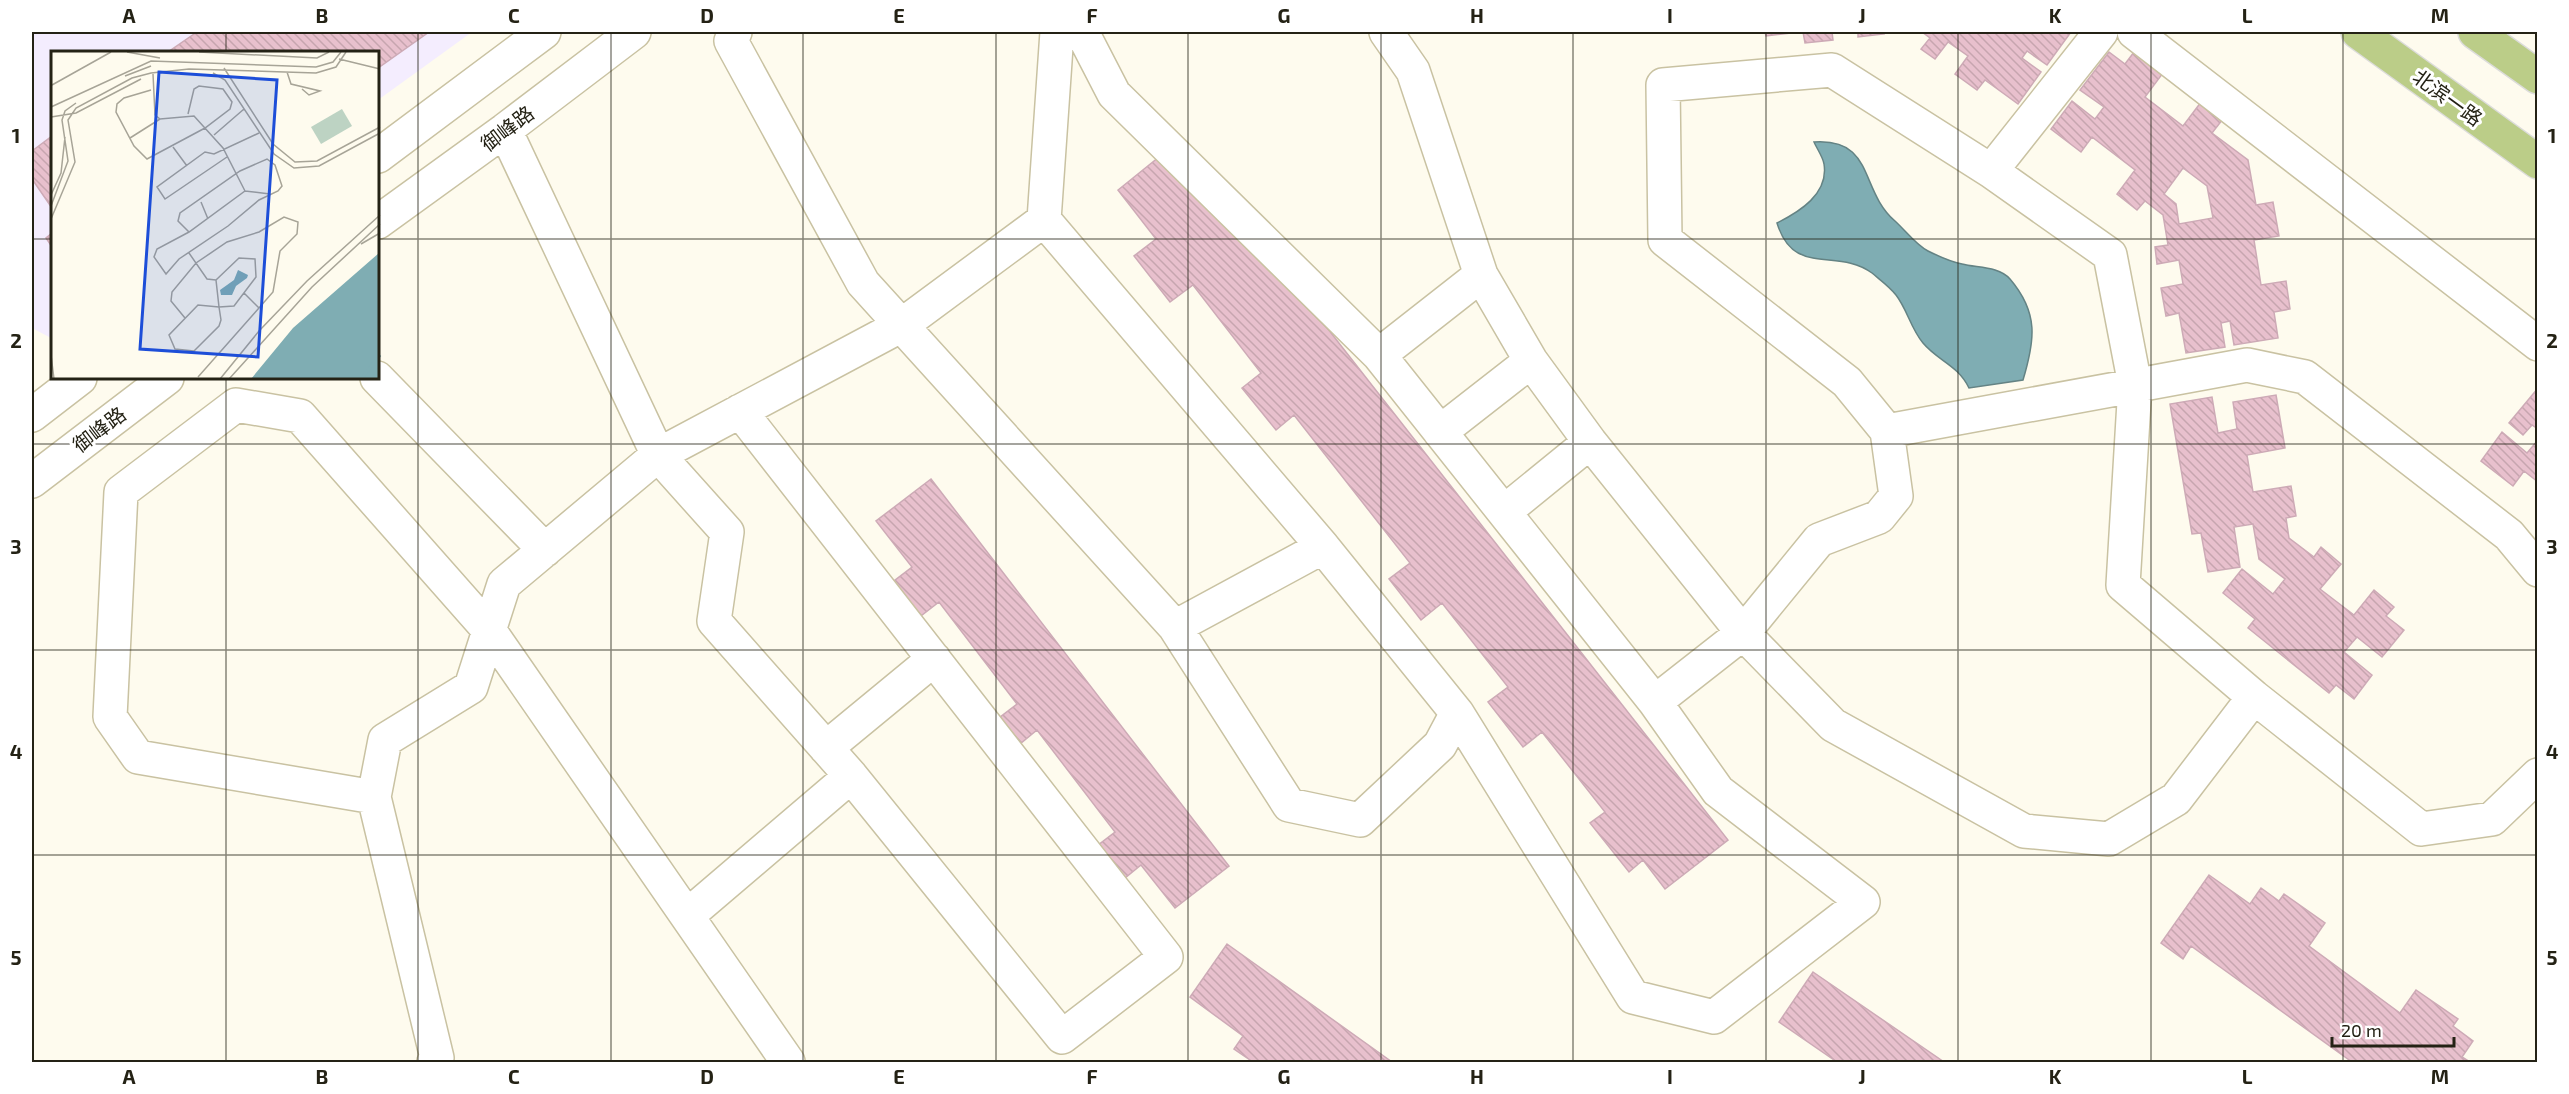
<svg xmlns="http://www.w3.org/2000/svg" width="2569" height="1094" viewBox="0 0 2569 1094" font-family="'Exo 2','Noto Sans SC',sans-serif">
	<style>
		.education { fill: #f4edfe }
		.water { fill: #7fadb3; stroke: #648384; stroke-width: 1.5 }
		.building { fill: url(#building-back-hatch); stroke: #cdaab6; stroke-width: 1.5; fill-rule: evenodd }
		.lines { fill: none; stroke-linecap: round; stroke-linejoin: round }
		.minor-casing { stroke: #c9c2a2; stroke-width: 36 }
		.major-casing { stroke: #dcdcda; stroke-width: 36 }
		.minor { stroke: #fff; stroke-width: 33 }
		.major { stroke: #bbcd88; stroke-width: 33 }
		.grid { fill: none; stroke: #242215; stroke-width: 1.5; stroke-opacity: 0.55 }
		.labels { text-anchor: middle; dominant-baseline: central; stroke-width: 6; stroke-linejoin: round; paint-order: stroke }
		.street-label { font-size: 20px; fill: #242215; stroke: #fff }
		.inset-river { fill: none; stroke: #7fadb3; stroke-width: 3 }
		.inset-road { fill: none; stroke: #a7a497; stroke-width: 1.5 }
		.view { fill: #1d4ed8; fill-opacity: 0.15; stroke: #1d4ed8; stroke-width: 3 }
		.inset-edge { fill: none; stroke: #242215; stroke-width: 3 }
		.neatline { fill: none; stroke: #242215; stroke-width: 2 }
		.grid-label { font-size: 20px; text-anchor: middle; font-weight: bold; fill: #242215 }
	</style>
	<defs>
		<pattern id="building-back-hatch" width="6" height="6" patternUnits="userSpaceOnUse" patternTransform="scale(1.5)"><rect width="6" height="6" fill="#e8c0cd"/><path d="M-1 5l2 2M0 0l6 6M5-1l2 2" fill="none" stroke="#c7a5af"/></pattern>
	</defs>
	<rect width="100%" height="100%" fill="#fefbee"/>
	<!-- education -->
	<path class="education" d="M32,32H472L378,100V52H52L51,338L32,328Z"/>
	<!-- water -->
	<path class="water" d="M1814,142C1875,138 1859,190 1895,221C1905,230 1916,245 1928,251C1938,256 1952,262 1962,264C1977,268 1999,266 2010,279C2039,313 2035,340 2023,380L1969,388C1958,365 1938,361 1923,343C1911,329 1907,309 1896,295C1890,287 1879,279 1872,273C1837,247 1794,278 1777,223C1799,212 1829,194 1824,164C1823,157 1817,149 1814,142Z"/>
	<!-- building -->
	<path class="building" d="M197,32H429L378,68V52H168Z
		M1765,32H1800L1766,36Z
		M1803,32H1832L1833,40L1805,43Z
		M1858,32H1883L1884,34L1858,37Z
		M1922,32H2071L2047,65L2027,51L2022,58L2041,72L2018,104L1985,80L1977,90L1955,74L1968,56L1948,42L1935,59L1921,49L1930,38Z
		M2109,52L2125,64L2134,52L2163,73L2145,97L2183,126L2201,102L2223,119L2212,133L2248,160L2256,205L2273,202L2279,236L2254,240L2261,285L2286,281L2290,309L2274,312L2278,338L2234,345L2230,321L2221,323L2225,347L2186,353L2179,313L2166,316L2161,288L2183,284L2179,260L2157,264L2155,247L2168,245L2163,215L2145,201L2137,210L2117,194L2135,170L2092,137L2081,152L2051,129L2072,101L2095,119L2104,107L2080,90ZM2183,168L2207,186L2213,218L2179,224L2176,204L2164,194Z
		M52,136V208L32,179V151Z
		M1180,140L1728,840L1665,889L1643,860L1629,872L1590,823L1605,812L1542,732L1523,747L1488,702L1508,687L1442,603L1421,620L1389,579L1410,563L1294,415L1276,430L1242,388L1261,373L1193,285L1170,302L1134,256L1156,239L1118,190Z
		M52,233V247L46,238Z
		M2538,388V429L2532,425L2523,435L2509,423Z
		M2276,395L2285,448L2247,455L2253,492L2291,486L2296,516L2286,518L2289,538L2314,557L2321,547L2341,564L2320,589L2354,615L2374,590L2394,607L2386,616L2404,630L2382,657L2357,637L2344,652L2372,675L2354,699L2336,685L2329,693L2248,628L2255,619L2223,593L2242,569L2273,594L2285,579L2259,559L2253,524L2234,527L2240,567L2208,572L2201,533L2192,534L2170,404L2212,397L2218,433L2237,429L2233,402Z
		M2502,432L2527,453L2538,440V482L2524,471L2513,486L2481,461Z
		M931,479L1229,866L1175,908L1141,865L1119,883L1093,849L1115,832L1037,730L1015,748L995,721L1017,704L939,602L917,619L890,584L912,567L876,521Z
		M2209,875L2250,904L2261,888L2279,901L2284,894L2325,923L2309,946L2400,1013L2416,990L2458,1019L2453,1026L2473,1041L2462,1057L2470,1062H2352L2191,946L2183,959L2161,943Z
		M1227,944L1392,1062H1253L1234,1049L1243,1036L1190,997Z
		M1813,972L1944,1062H1837L1779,1022Z"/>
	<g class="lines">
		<!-- minor casing -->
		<g class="minor-casing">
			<path id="minor" d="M735,32L731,41L863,283L1175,627L1289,805L1360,820L1440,745L1457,713
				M1057,32L1044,220L1323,547L1457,713L1633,997L1714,1017L1863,902L1718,791L1655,702L1379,355L1114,94L1082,32
				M1386,32L1413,71L1481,275L1531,361L1590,442L1743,633L1833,725L2024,831L2109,839L2176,799L2254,697
				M2134,32L2538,344
				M505,130L658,455L727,532L714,621L851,776L1062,1037L1166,957L740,411
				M378,156L544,32
				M1991,171L2101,32
				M378,222L505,130L634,32
				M1379,355L1481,275
				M377,378L545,550
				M32,415L80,378
				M1440,432L1531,361
				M32,481L167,378
				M1504,512L1590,442
				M2538,570L2509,535L2305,377L2247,365L1887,431L1847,382L1665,240L1663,85L1832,70L1991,171L2110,255L2135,385L2123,585L2254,697L2421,829L2492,819L2538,775
				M1175,627L1323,547
				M1655,702L1743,633L1819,540L1879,517L1896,496L1887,431
				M826,748L934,659
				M374,797L138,757L110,717L121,492L236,405L300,416L489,630L788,1062
				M687,916L851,776
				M434,1062L437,1058L374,797L385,740L471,687L504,584L658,455L902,325L1044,220"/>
		</g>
		<!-- major casing -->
		<g class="major-casing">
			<path id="major" d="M2358,32L2538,162
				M2475,32L2538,77"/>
		</g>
		<!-- minor -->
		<use href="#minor" class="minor"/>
		<!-- major -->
		<use href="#major" class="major"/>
	</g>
	<!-- grid -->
	<path class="grid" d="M226,32V52M418,32V1062M611,32V1062M803,32V1062M996,32V1062M1188,32V1062M1381,32V1062M1573,32V1062M1766,32V1062M1958,32V1062M2151,32V1062M2343,32V1062M32,239H52M378,239H2538M226,378V1062M32,444H2538M32,650H2538M32,855H2538"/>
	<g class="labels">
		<!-- street labels -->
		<g class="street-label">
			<text transform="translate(2448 97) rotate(36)">北滨一路</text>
			<text transform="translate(507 128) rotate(-37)">御峰路</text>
			<text transform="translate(99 429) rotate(-37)">御峰路</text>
		</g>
	</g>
	<!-- overview -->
	<g transform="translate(51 51)">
		<rect width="328" height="328" fill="#fefbee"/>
		<path d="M291,58L301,75L270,93L260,76Z" fill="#bdd3c3"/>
		<path d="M328,202V328H200L242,277ZM187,219L197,224L196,227L185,235L181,244H170L169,239L183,229Z" fill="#7fadb3"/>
		<path class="inset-river" d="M310,328L329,304"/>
		<path class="inset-road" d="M76,1L109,7M148,1L266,7L278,1M288,8L329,18M173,17L222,93L244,111L266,110L329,76M236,21L240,33L269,40L258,44L251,38M162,22L174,29L223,103L243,117L268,115L329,82M102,23L104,64L109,68L143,65L172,97L194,140M74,25L100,15M1,34L60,1M100,39L73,47L66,53L65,61L83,95L96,108L154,77L179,58L181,51L172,38L148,35L143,38L137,63M0,56L100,10L265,16L282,11L290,1M0,66L25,62L90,28M163,84L193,58M79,87L109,68M122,96L136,115M176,106L114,148L106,136L154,101L163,103L208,82M0,144L10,122L14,86M150,151L157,168M0,155L17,110L11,69L14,60L25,52M0,168L24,111L17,69L25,57L81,27L100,22L138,18L265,22L285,16L295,1M138,181L127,170L129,162L189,120L216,108L224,114L231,135L227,140L208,149L177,175L128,208L115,223L103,206L106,198L138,181L194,140L219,143M310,193L329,182M138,202L156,228L165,229M193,242L208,257M168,256L147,254L118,284L124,298L143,300L168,275L170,269L168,256L165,229L188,207L204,208L205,226L183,255L168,256M134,267L120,250L121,241L145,212L176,191L208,181L233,166L247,171L246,183L229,200L222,241L147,326M0,304L3,328M169,328L208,280L256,230L329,164M178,328L261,236L329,173"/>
		<path class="view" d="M108,21L226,29L207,306L89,298Z"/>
		<rect width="328" height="328" class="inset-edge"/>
	</g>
	<!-- border -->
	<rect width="2569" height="1094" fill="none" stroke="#ffffff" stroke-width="66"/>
	<!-- scale -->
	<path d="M2332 1037v9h122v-9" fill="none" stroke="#242215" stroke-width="3"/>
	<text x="2341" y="1037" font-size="18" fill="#242215" stroke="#ffffff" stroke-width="4.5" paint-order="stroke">20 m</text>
	<rect x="33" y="33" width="2503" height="1028" class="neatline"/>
	<g class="grid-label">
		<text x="129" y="23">A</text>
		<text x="322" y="23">B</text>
		<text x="514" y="23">C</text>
		<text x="707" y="23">D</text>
		<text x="899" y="23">E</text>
		<text x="1092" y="23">F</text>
		<text x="1284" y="23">G</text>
		<text x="1477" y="23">H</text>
		<text x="1670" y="23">I</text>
		<text x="1862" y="23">J</text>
		<text x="2055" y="23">K</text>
		<text x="2247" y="23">L</text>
		<text x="2440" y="23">M</text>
		<text x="16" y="143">1</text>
		<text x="2552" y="143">1</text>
		<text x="16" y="348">2</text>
		<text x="2552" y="348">2</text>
		<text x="16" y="554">3</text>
		<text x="2552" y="554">3</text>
		<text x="16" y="759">4</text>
		<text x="2552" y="759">4</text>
		<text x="16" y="965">5</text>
		<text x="2552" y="965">5</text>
		<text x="129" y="1084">A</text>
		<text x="322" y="1084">B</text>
		<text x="514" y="1084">C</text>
		<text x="707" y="1084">D</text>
		<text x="899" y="1084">E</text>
		<text x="1092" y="1084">F</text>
		<text x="1284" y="1084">G</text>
		<text x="1477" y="1084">H</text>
		<text x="1670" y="1084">I</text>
		<text x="1862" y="1084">J</text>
		<text x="2055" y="1084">K</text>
		<text x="2247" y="1084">L</text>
		<text x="2440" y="1084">M</text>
	</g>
</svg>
